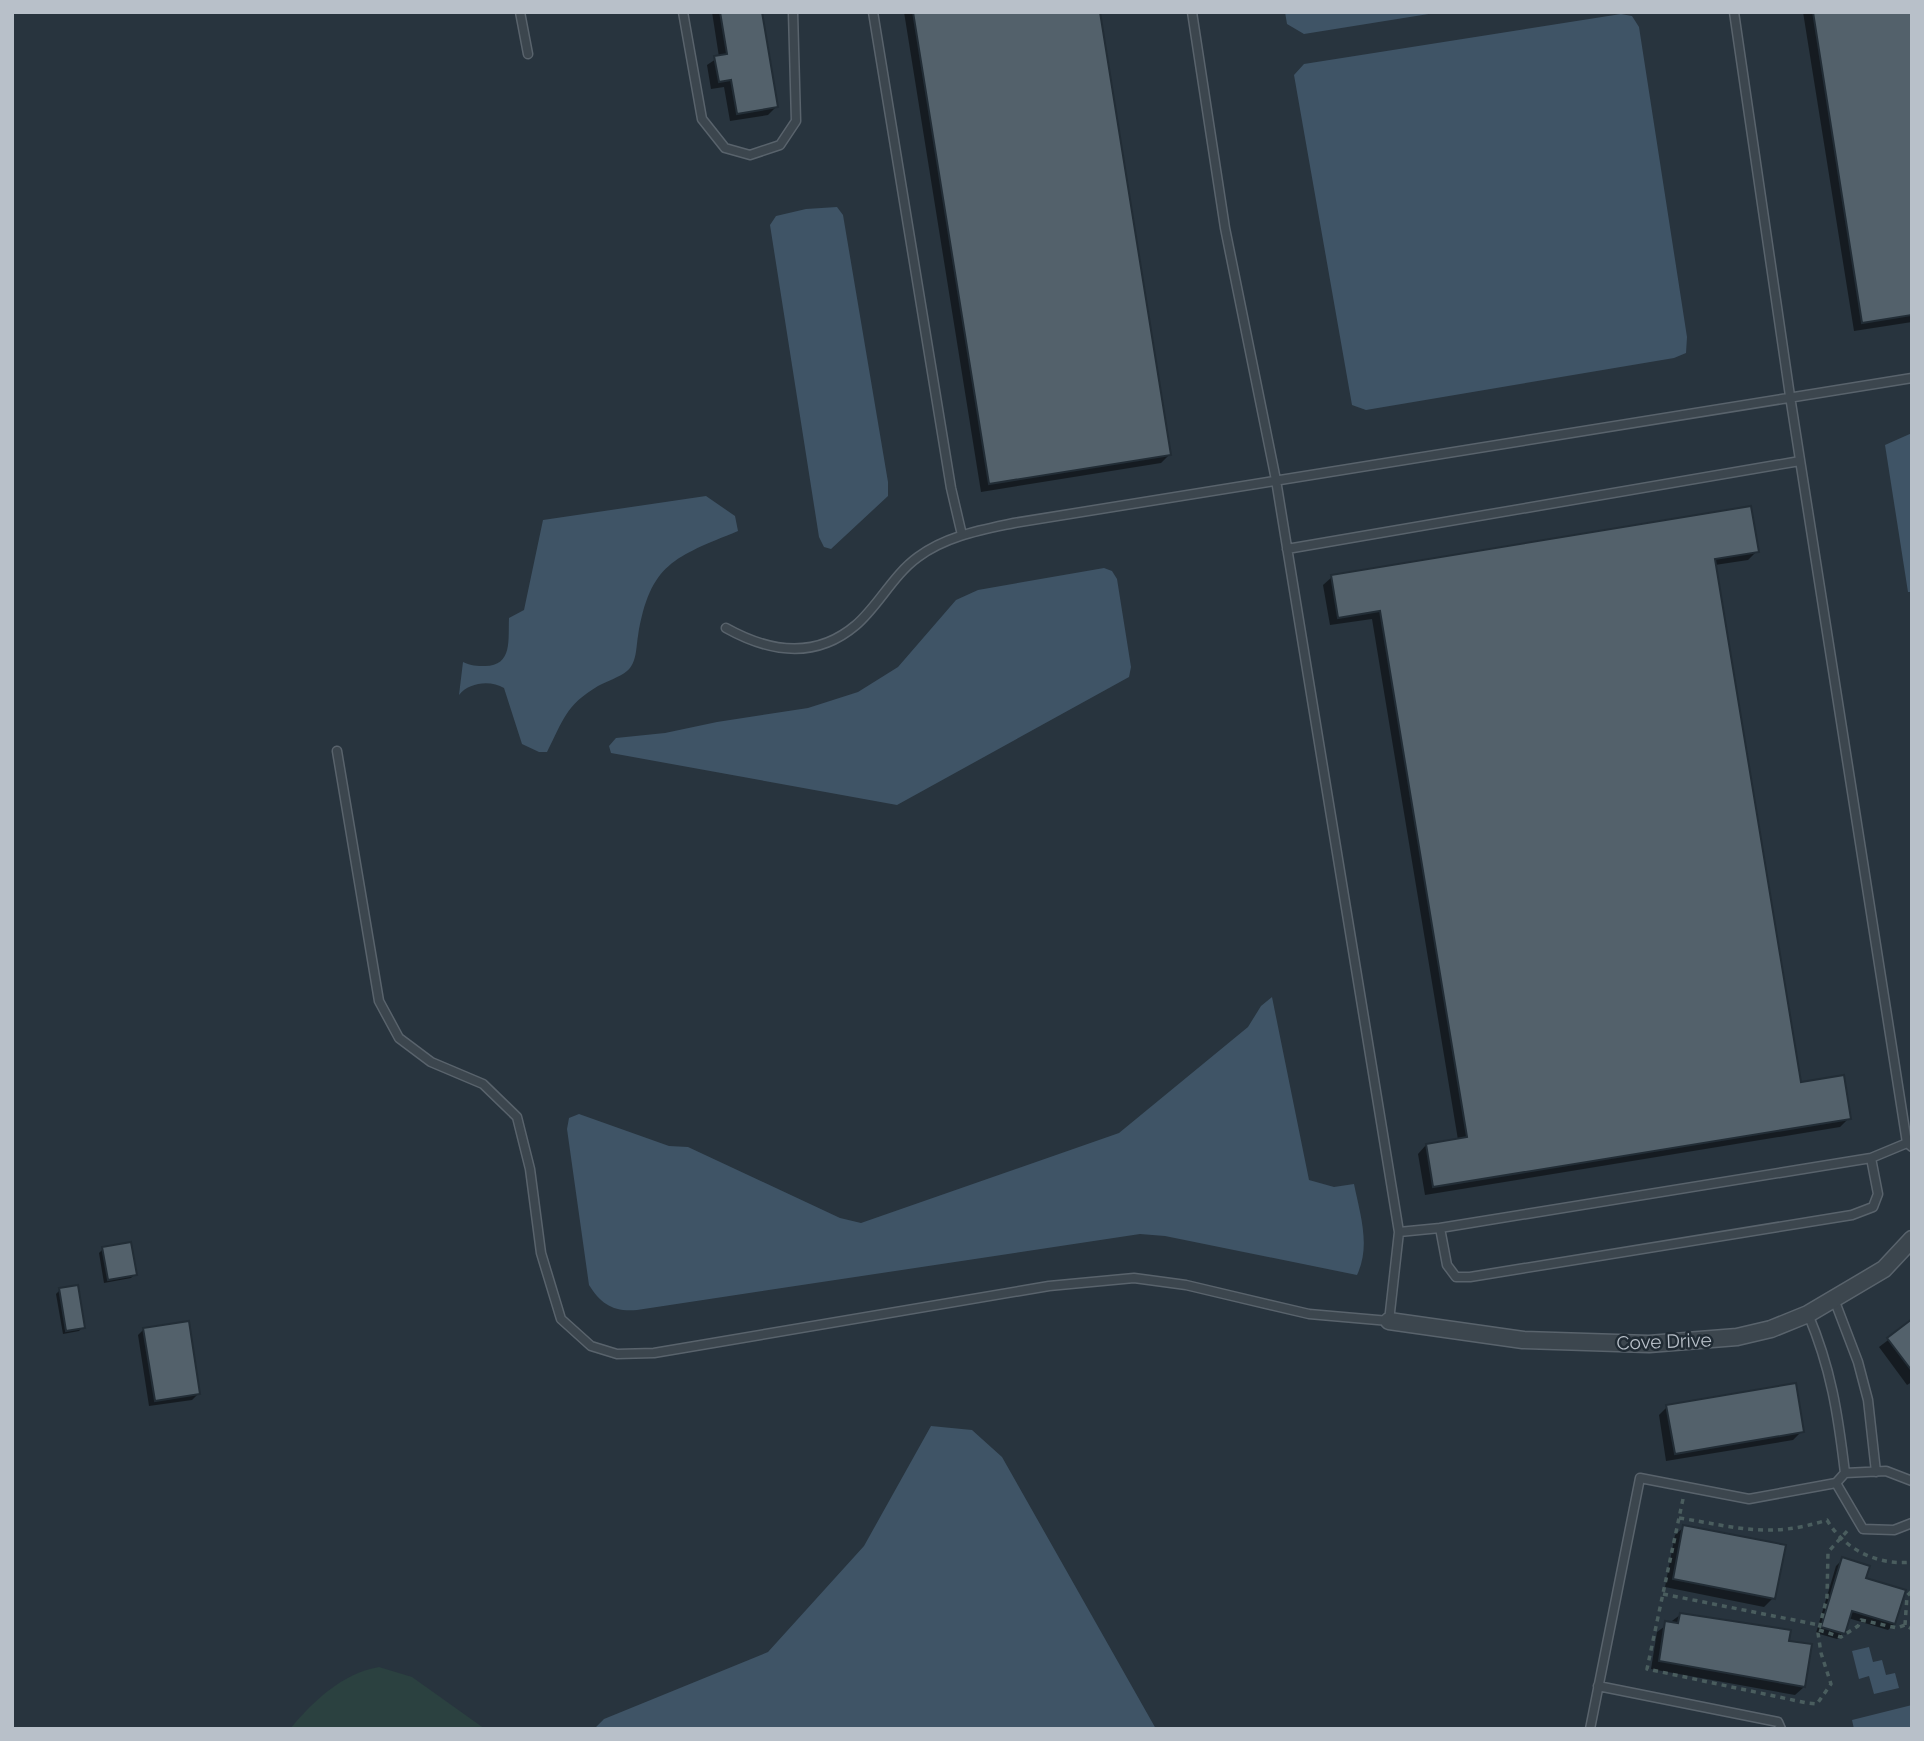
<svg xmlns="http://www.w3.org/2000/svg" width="1924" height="1741" viewBox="0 0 1924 1741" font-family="Raleway,sans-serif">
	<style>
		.green { fill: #2b4140 }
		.water { fill: #3f5466 }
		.shadow { fill: #0007 }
		.building { fill: #53616b; stroke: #222d36; stroke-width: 2 }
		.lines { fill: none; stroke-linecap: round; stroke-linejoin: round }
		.service-casing { stroke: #59636c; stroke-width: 11 }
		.minor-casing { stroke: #59636c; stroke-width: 19 }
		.path { stroke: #4a5d5e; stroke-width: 3.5; stroke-dasharray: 5 5; stroke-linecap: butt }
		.service { stroke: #3c464e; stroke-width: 8 }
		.minor { stroke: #3c464e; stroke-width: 16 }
		.labels { text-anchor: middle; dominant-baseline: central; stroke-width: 5; stroke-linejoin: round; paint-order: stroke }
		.street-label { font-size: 19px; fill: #b8c0c9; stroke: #202b34 }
	</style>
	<rect width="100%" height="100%" fill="#28343e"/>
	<!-- green -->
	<path class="green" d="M379,1667L412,1677L485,1729H290C313,1701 343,1673 379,1667Z"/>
	<!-- water -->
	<path class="water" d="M1285,12H1441L1304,34L1287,24Z
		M1621,14L1632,16L1639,27L1687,337L1686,353L1674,358L1366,410L1352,405L1294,75L1304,64Z
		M837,207L843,215L888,482V496L831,549L824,547L819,537L770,225L776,216L806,209Z
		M1912,433V592H1908L1885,445Z
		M706,496L735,516L738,531C675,557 650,563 638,636C636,647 637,663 627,671C620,677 607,681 598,686C565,706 564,719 547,752H539L522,744L504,688C491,680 469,682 459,695L463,662C471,666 477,666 485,666C513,666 508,639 509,618L524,610L543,520Z
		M1104,568L1112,571L1117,579L1131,667L1129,677L897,805L611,753L609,746L616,738L665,733L717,722L808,708L858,692L898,667L956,600L978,590Z
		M1272,997L1309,1180L1334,1187L1354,1184C1360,1214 1371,1246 1357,1275L1165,1236L1140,1234L637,1310C613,1312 601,1304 589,1285L567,1129L569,1118L579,1114L669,1146L688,1147L840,1218L861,1223L1119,1133L1248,1027L1261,1006Z
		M931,1426L972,1430L1002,1457L1156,1729H594L604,1719L768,1652L864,1546Z
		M1869,1647L1873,1662L1882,1660L1886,1675L1895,1673L1899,1688L1874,1694L1869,1676L1859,1679L1852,1651Z
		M1912,1705V1729H1854L1852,1720Z"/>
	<!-- shadow -->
	<path class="shadow" d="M712,12H761L776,107L768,115L730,121L724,87L711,89L707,65L719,57Z
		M904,12H1099L1170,454L1161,463L981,492Z
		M1803,12H1912V322L1854,331Z
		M1757,551L1748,560L1715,565L1800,1084L1849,1118L1840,1127L1425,1195L1418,1154L1426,1145L1458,1140L1372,619L1330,625L1323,585L1332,577Z
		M103,1249L135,1274L131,1278L104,1283L99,1253Z
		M60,1290L83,1327L79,1331L63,1334L56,1294Z
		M1912,1322V1382L1907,1385L1879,1347Z
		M144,1329L198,1394L192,1400L149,1406L138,1335Z
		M1667,1407L1802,1431L1793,1440L1666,1461L1659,1415Z
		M1684,1527L1773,1598L1764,1607L1665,1587L1675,1535Z
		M1843,1559L1864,1579L1894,1624L1888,1630L1848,1618L1844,1633L1837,1639L1816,1633L1836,1566Z
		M1680,1615L1787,1642L1804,1687L1795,1695L1651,1669L1657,1632Z"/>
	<!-- building -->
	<path class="building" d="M720,12H762L778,107L737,114L731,80L719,82L714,56L727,54Z
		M913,12H1100L1171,455L989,484Z
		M1813,12H1912V315L1862,323Z
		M1751,506L1759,552L1715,559L1801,1082L1844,1075L1851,1119L1433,1187L1426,1144L1467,1137L1380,611L1338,618L1331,575Z
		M131,1242L137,1275L108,1280L102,1247Z
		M78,1285L85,1328L66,1331L59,1288Z
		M1912,1319V1371L1887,1338Z
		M189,1321L200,1394L155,1401L143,1328Z
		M1796,1383L1804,1432L1675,1454L1666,1405Z
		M1683,1525L1786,1545L1775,1599L1673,1579Z
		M1842,1557L1870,1566L1866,1578L1906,1590L1895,1624L1852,1611L1845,1634L1821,1627Z
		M1680,1613L1791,1630L1789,1641L1812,1644L1805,1687L1659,1661L1665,1621L1678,1623Z"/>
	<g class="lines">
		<!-- service casing -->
		<g class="service-casing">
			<path id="service" d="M520,12L528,54
				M683,12L702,119L725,148L750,155L780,145L796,121L793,12
				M873,12L951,488L962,535
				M1734,12L1790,396L1907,1143
				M1287,549L1800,461
				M726,628C769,652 815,660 856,625C879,605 893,575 918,557C946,536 981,530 1014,523L1912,378
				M337,751L379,1001L399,1038L431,1062L483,1084L517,1117L530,1169L541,1253L561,1319L591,1346L617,1354L654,1353L1049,1286L1134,1278L1186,1285L1309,1314L1389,1321L1399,1232L1276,480L1225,228L1192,12
				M1440,1228L1871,1158
				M1399,1232L1440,1228L1447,1265L1456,1277H1470L1852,1215L1873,1207L1878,1194L1871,1158L1907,1143L1912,1147
				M1834,1299L1858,1362L1868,1400L1876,1472
				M1808,1314C1831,1368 1838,1414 1845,1473
				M1836,1483L1863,1529L1894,1530L1912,1523
				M1598,1686L1778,1722L1781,1729
				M1590,1729L1640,1478L1749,1499L1836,1483L1845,1473L1886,1471L1912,1481"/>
		</g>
		<!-- minor casing -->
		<g class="minor-casing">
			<path id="minor" d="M1389,1321L1523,1340L1649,1344L1737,1337L1771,1329L1808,1314L1884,1269L1912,1239"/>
		</g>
		<!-- path -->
		<path class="path" d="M1683,1499L1647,1669L1807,1703L1817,1704L1831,1684L1821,1653L1818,1633L1827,1597L1828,1552L1849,1529
			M1679,1518C1737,1527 1768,1539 1827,1520C1844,1549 1877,1566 1912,1562
			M1663,1594L1819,1625
			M1905,1625L1907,1596L1912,1591
			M1819,1630L1841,1637L1858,1626L1861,1620L1897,1628L1905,1625L1912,1629"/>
		<!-- service -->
		<use href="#service" class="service"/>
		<!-- minor -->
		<use href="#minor" class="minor"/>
	</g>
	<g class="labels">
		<!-- street labels -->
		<g class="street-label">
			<text transform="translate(1664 1341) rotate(-2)">Cove Drive</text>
		</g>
	</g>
	<!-- border -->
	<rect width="1924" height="1741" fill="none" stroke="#b8c0c9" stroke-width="28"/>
</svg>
